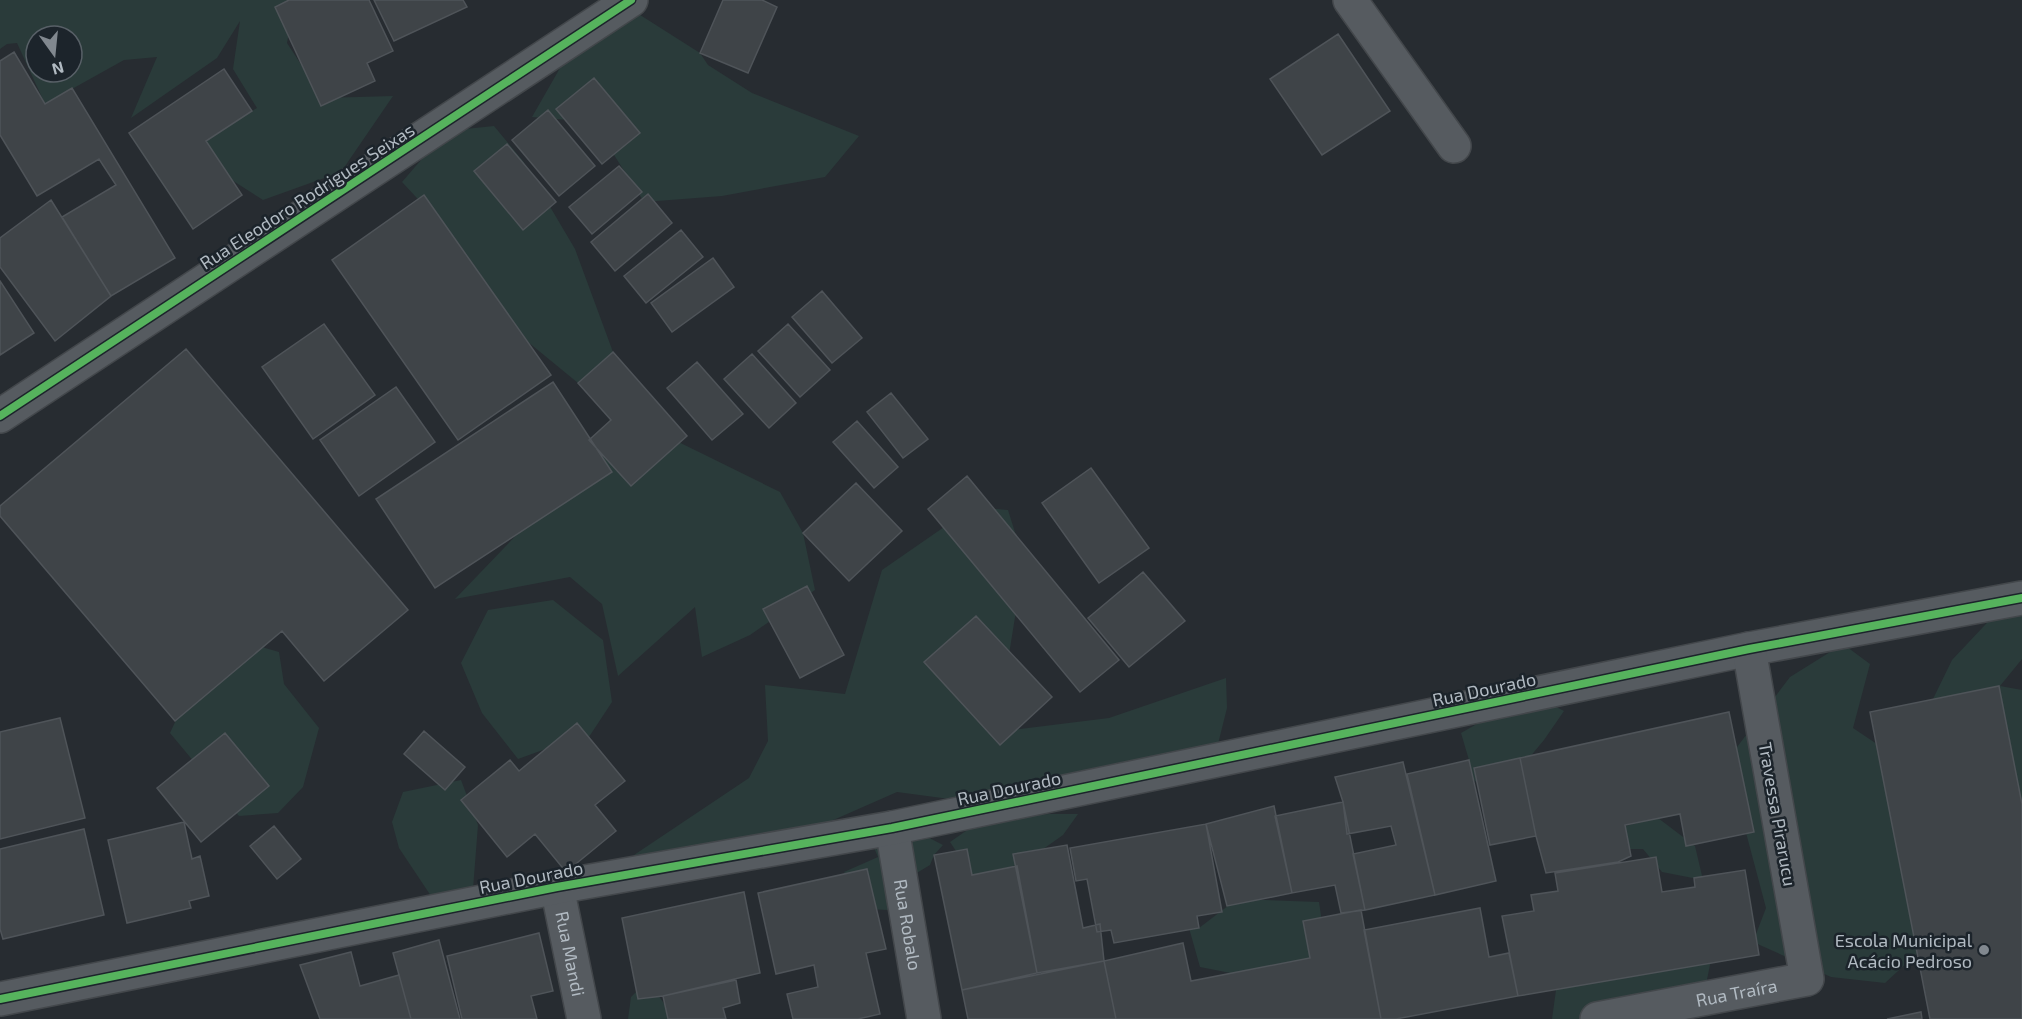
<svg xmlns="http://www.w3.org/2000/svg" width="2022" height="1019" viewBox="0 0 2022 1019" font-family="'Exo 2',sans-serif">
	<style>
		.green { fill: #2a3b3a; fill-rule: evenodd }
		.building { fill: #3f4448; stroke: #4f5459; stroke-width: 1.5 }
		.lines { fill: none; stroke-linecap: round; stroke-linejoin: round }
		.minor-casing { stroke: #43474b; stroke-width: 36 }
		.minor { stroke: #565b60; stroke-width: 33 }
		.cycleway-casing { stroke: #1c242b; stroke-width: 11 }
		.cycleway { stroke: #56b35d; stroke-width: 8 }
		.poi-dot { fill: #81888f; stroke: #1c242b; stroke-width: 2 }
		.labels { text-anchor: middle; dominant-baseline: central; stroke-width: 5; stroke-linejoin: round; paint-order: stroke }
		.street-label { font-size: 18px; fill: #b1bac2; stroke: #1c242b }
		.poi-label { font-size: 18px; fill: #b1bac2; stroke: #1c242b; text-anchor: end }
	</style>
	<rect width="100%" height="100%" fill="#272c31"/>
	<!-- green -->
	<path class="green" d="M0,0H300L294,6L287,43L323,98L393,96L341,172L263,200L213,168L190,124L252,111L257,108L233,69L240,21L217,58L131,118L157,57L124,60L45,104L17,43L7,44L0,49ZM36,36H72V72H36Z
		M637,13L700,53L708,65L752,93L859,136L825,177L722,196L644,202L593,122L532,117L572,47Z
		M494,126L523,161L575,249L613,352L587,381L578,383L528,342L457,241L402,182L446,131Z
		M648,427L780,492L803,533L815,590L750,635L702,657L695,607L618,676L602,604L570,577L455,599L598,450Z
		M973,507L1008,510L1024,561L1007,667L1004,731L1109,718L1226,678L1227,708L1218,744L1195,763L1144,758L1057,787L972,802L897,792L797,836L658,870L634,855L749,778L768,741L765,685L845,694L882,570Z
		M553,600L603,640L612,702L583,746L551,747L518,759L482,713L461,663L488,610Z
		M2000,609L2022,611V659L2000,686L2022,690V805L1933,699L1952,660Z
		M244,642L279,652L284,684L319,728L303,787L278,813L239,816L170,733L190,690Z
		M1843,644L1870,664L1853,728L1935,783L1923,948L1885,983L1831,977L1753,942L1766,908L1736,795L1731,755L1790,677Z
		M1539,698L1564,711L1544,740L1508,783L1483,789L1466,772L1469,760L1461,733L1489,717Z
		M461,780L478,825L473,889L433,899L399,848L392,822L403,792Z
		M1049,814H1078L1063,835L1022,864L972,875L950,842L983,819Z
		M1658,818L1695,846L1703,880L1662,872L1643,849H1617L1621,827Z
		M910,828L943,845L934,855L930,865L905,880L889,910L867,909L844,872L878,857L872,843Z
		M1237,899L1319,902L1327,956L1246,976L1200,967L1189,928H1199Z
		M1713,950L1703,999L1634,1019H1552L1556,990L1629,965Z
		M641,987L656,992L670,1012L669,1019H628L631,997Z"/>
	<!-- building -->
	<path class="building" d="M289,0H369L393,51L367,63L375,81L321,106L275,7Z
		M374,0H463L467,7L394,41Z
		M723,0H762L777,7L748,73L700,53Z
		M1338,34L1390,111L1322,155L1270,79Z
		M14,52L45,104L72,88L175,258L111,296L62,217L116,185L99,159L37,196L0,135V61Z
		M224,69L252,111L206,141L242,195L193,229L129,133Z
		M594,78L640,133L602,164L556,109Z
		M548,110L595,166L559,196L512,140Z
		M507,144L556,202L523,230L474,171Z
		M619,166L642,192L592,234L569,207Z
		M648,194L672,223L615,271L591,242Z
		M424,195L551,375L458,440L332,260Z
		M51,200L111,296L55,341L0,267V238Z
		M681,230L703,257L646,303L624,276Z
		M713,258L734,287L672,332L651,303Z
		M0,281L34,333L0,355Z
		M822,291L862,338L832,363L792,317Z
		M324,324L375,395L313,439L262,367Z
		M788,324L830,370L800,397L758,351Z
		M186,349L408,610L324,681L282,631L175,721L0,516V506Z
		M613,352L687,436L631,486L589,440L611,420L578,383Z
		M752,354L796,403L769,428L724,379Z
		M697,362L743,414L712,440L667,388Z
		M553,382L612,472L435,588L376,499Z
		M396,387L435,442L359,496L320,440Z
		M891,393L928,439L903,458L867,412Z
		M857,421L898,467L874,488L833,442Z
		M1091,468L1149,548L1099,583L1042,503Z
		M967,476L1119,660L1080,692L928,509Z
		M856,483L902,531L849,581L803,533Z
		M1143,572L1185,621L1129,667L1088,618Z
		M807,586L844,655L800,678L763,609Z
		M976,616L1052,697L1000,745L924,662Z
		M1999,686L2022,804V1019H1930L1870,712Z
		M1729,712L1754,832L1686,846L1680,814L1625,825L1631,856L1618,862L1546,873L1536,836L1520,758Z
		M60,718L85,818L0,839V732Z
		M577,723L625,781L595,805L616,831L566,872L535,834L507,857L461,800L510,760L519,771Z
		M424,731L465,767L445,790L404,754Z
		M225,733L269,786L201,842L157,788Z
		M1520,758L1536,836L1490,845L1474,768Z
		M1469,760L1496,881L1435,895L1407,774Z
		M1403,762L1435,895L1365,910L1353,854L1396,845L1391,826L1347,834L1343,802L1335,777Z
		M1343,802L1365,910L1341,913L1335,885L1292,893L1275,816Z
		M1274,806L1292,893L1227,906L1206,824Z
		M184,822L192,859L200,856L209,896L189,901L191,908L127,923L108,840Z
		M1206,824L1222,912L1197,916L1199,928L1114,943L1111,930L1097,932L1087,879L1076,881L1070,848Z
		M274,826L301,859L277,879L250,846Z
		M84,829L104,915L3,939L0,929V849Z
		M1067,845L1083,928L1100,924L1104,961L1037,973L1013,854Z
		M967,849L972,875L1017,866L1037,973L962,990L934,855Z
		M1656,857L1662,892L1695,887L1694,878L1745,870L1759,955L1518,996L1502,916L1534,911L1531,895L1558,891L1555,873Z
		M867,869L886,949L866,953L880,1014L858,1019H793L787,994L818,987L814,965L776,974L758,893Z
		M744,892L760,973L663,996L638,999L622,918Z
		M1480,908L1489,957L1509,953L1518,996L1396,1019H1381L1364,930Z
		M1361,910L1381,1019H1116L1104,961L1183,943L1191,981L1310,958L1303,921Z
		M539,933L553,991L531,996L537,1019H462L447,956Z
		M439,940L460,1019H411L393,953Z
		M351,952L360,986L399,975L411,1019H320L300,965Z
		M1104,961L1116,1019H968L962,990Z
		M736,980L740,1003L723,1008L726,1019H668L663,996Z
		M1921,1012L1922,1019H1887Z"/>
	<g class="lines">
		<!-- minor casing -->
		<g class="minor-casing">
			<g id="minor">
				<path d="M1350,0L1454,146"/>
				<path d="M0,416L631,0"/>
				<path id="s1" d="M892,828L924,1019"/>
				<path id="s2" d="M557,887L584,1019"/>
				<path d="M0,999L557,887L892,828L1749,649L2022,598"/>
				<path id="s3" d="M1597,1019L1807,979L1749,649"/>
			</g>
		</g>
		<!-- minor -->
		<use href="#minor" class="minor"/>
		<!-- cycleway casing -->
		<g class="cycleway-casing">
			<path id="cycleway" d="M0,416L631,0
				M0,999L557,887L892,828L1749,649L2022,598"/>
		</g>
		<!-- cycleway -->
		<use href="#cycleway" class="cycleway"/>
	</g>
	<!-- markers -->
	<circle class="poi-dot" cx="1984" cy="950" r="6"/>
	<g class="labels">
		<!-- street labels -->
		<g class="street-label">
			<text transform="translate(307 196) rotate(-33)">Rua Eleodoro Rodrigues Seixas</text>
			<text transform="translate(1484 689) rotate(-12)">Rua Dourado</text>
			<text transform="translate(1009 788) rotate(-12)">Rua Dourado</text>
			<text transform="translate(1778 814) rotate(80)">Travessa Pirarucu</text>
			<text transform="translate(531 877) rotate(-11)">Rua Dourado</text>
			<text stroke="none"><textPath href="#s1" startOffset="98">Rua Robalo</textPath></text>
			<text stroke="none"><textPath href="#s2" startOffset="68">Rua Mandi</textPath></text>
			<text stroke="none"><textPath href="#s3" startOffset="142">Rua Traíra</textPath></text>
		</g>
		<!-- poi labels -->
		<g class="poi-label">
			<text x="1972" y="940">Escola Municipal<tspan x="1972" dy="21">Acácio Pedroso</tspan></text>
		</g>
	</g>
	<!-- north arrow -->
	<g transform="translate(54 54) rotate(165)"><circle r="28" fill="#1c242b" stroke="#586067" stroke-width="1.5"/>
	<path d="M0-4.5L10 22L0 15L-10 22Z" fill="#81888f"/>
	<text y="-9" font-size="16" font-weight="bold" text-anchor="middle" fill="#b1bac2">N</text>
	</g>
</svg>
